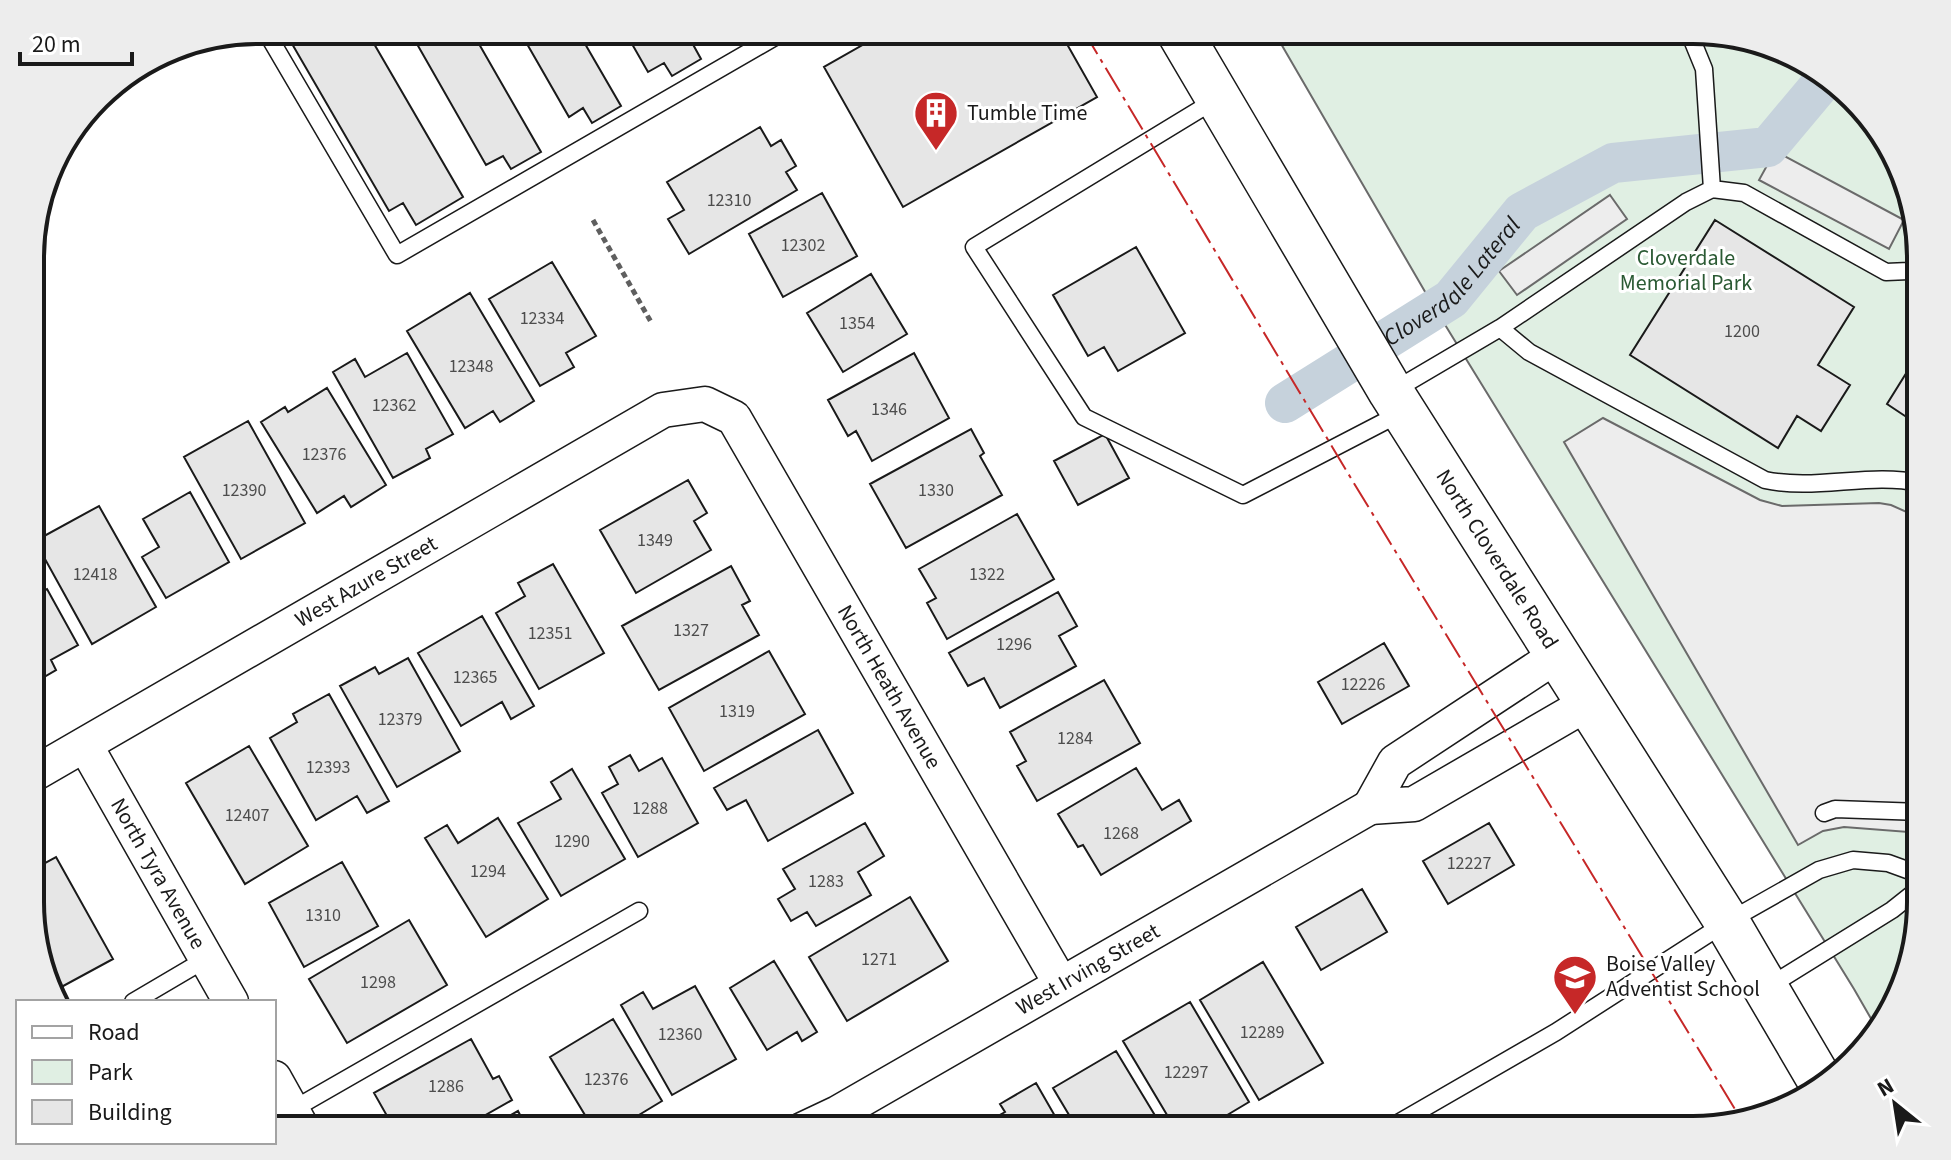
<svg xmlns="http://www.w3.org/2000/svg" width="1951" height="1160" viewBox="0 0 1951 1160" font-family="'Source Sans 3',sans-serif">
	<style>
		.green { fill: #e0efe3; stroke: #6a6a6a; stroke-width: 2 }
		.parking { fill: #ededed; stroke: #6a6a6a; stroke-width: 2 }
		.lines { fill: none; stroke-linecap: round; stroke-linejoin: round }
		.canal { stroke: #c6d2dc; stroke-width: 40 }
		.building { fill: #e6e6e6; stroke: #1a1a1a; stroke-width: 2 }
		.service-casing { stroke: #1a1a1a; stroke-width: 19 }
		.minor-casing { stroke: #1a1a1a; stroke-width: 37 }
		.secondary-casing { stroke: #1a1a1a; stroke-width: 47 }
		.path { stroke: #5f5f5f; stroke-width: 5; stroke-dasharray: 6 4; stroke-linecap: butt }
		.service { stroke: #fff; stroke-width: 16 }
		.minor { stroke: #fff; stroke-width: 34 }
		.secondary { stroke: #fff; stroke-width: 44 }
		.power { stroke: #c62828; stroke-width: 2; stroke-dasharray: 28 6 4 6; stroke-linecap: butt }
		.labels { text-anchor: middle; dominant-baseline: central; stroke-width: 6; stroke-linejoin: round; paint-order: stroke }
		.number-label { font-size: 18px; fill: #4d4d4d }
		.poi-label { font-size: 22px; fill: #1a1a1a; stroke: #fff; text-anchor: start }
		.park-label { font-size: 22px; fill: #2b5a34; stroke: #fff }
		.street-label { font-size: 22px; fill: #1a1a1a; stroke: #fff }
		.water-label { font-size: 24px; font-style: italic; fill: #1a1a1a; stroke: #fff }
		.rim { fill: none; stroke: #1a1a1a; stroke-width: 4 }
	</style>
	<rect width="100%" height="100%" fill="#fff"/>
	<!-- green -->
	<path class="green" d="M1273,30H1693L1807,61L1890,144L1920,243L1921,916L1890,1016L1877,1029L1854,989L1431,302Z"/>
	<!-- parking -->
	<path class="parking" d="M1775,151L1904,220L1889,249L1759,180Z
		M1610,195L1627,219L1517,295L1499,271Z
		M1603,418L1760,500L1782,506L1879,503L1891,505L1920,518L1921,833L1844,827L1823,831L1798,845L1564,442Z"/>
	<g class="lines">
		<!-- canal -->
		<path class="canal" id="s1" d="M1285,403L1451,299L1522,212L1613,163L1768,147L1825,79"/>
	</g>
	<!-- building -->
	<path class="building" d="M284,30H366L463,197L416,225L403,203L389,211Z
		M409,30H471L541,152L511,169L503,156L486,165Z
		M519,30H577L621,106L592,123L583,108L569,117Z
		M624,30H685L701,59L672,76L664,63L648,72Z
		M732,30H753L737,39Z
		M889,30H1059L1097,97L903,207L824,67Z
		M760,127L771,146L781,140L796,166L786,172L797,190L689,254L668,219L684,210L667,182Z
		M822,193L857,256L783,297L749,234Z
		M1715,220L1854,307L1818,365L1850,385L1821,431L1797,416L1778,448L1630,355Z
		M1136,247L1185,333L1118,371L1104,347L1088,356L1053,295Z
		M552,262L596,336L566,353L574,367L540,386L489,299Z
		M871,274L907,334L843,372L807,313Z
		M470,293L534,401L500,422L493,411L465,428L407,331Z
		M1920,351V426L1887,404Z
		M407,353L453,434L426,449L430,458L393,478L333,372L355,359L365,377Z
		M914,353L949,418L872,461L856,431L848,436L828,400Z
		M327,388L386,485L351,507L344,496L317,513L261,422L285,407L288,412Z
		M248,421L305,523L241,559L184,457Z
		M971,429L984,453L980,456L1002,495L906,548L870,484Z
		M1105,434L1129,478L1078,505L1054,461Z
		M688,480L707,513L694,521L711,550L636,593L600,530Z
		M190,492L229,562L166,598L142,557L159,547L143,519Z
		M99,506L156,607L92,644L35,541Z
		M1017,514L1054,579L947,639L927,603L936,598L919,569Z
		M553,564L604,653L539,689L496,613L525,596L518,583Z
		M731,566L750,601L742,605L759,635L659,690L622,626Z
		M47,589L78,645L51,660L56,670L32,684V597Z
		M1058,592L1077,626L1059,636L1076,666L1000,708L984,678L968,686L949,653Z
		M482,616L534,706L511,719L502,702L461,726L418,653Z
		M1384,643L1409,686L1342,724L1318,682Z
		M769,651L805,714L704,771L669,708Z
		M408,658L460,751L397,787L340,686L375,667L379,674Z
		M1104,680L1140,743L1037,801L1017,766L1026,761L1010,732Z
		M329,694L389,801L367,813L357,796L316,820L270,738L297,722L293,714Z
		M818,730L853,793L768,841L746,800L727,810L714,788Z
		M249,746L308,846L245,884L186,783Z
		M630,755L639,771L662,758L698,823L638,857L602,793L618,784L609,767Z
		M1136,768L1162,810L1179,800L1191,821L1101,875L1083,845L1078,847L1058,814Z
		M572,769L625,859L561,896L518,823L561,799L551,782Z
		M498,818L548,899L486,937L425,838L447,825L458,843Z
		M865,823L884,856L858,872L871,895L816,926L807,912L791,921L778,899L795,889L783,869Z
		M1489,823L1514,865L1448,904L1423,861Z
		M56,857L113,959L54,991L32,931V870Z
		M342,862L378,926L304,967L269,903Z
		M1362,889L1387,932L1321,970L1296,927Z
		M910,897L948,961L847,1021L809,957Z
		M409,920L447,985L347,1043L309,979Z
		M774,961L817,1032L802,1041L797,1032L767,1050L730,988Z
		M1263,962L1323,1063L1259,1100L1200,1000Z
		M695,986L736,1059L672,1095L621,1005L643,992L653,1009Z
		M1190,1002L1249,1102L1202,1130H1176L1123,1041Z
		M613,1019L662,1101L614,1130H594L550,1057Z
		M471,1039L493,1079L499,1076L512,1100L459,1130H395L374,1093Z
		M1116,1051L1162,1127L1158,1130H1078L1053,1088Z
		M1036,1083L1063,1130H978L977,1128L1005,1112L1000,1104Z
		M518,1111L528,1130H485Z"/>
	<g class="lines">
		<!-- service casing -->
		<g class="service-casing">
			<path id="service" d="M265,30L397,255L787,30
				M1688,30L1704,69L1712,189
				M1217,99L974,247L1084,417L1243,495L1403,412
				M1500,328L1686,202L1712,189L1744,193L1886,272L1909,271L1920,268
				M1393,391L1500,328L1529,352L1765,480C1817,491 1869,472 1920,483
				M1824,813L1835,809L1921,812
				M1768,987L1892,910L1921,887
				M133,1002L206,959
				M292,1110L639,911
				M1386,1130L1556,1032L1727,922L1819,870L1853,860L1888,863L1921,875"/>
		</g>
		<!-- minor casing -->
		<g class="minor-casing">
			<g id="minor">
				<path d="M1559,654L1395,762L1370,807L1414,804L1590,702"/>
				<path id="s2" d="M85,745L231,1002"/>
				<path id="s3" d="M32,775L663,410L705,404L734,418L1061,984"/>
				<path d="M274,1078L303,1130"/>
				<path id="s4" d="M802,1130L838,1113L1370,807"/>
			</g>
		</g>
		<!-- secondary casing -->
		<g class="secondary-casing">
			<g id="secondary">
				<path id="s5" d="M1178,30L1391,392L1727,922L1822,1084"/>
			</g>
		</g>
		<!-- path -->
		<path class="path" d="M593,220L651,322"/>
		<!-- service -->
		<use href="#service" class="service"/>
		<!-- minor -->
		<use href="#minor" class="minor"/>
		<!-- secondary -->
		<use href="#secondary" class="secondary"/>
		<!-- power -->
		<path class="power" d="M1083,30L1352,480L1741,1119"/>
	</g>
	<!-- icons -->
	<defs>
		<g id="building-pin" transform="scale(2.3)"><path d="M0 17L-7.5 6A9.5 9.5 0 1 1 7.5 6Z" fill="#c62828" stroke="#fff"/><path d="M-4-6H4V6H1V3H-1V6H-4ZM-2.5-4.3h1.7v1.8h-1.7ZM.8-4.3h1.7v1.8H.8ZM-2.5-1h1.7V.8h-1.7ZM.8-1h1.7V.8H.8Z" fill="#fff"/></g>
		<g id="school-pin" transform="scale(2.3)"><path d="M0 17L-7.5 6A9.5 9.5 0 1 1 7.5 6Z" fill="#c62828" stroke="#fff"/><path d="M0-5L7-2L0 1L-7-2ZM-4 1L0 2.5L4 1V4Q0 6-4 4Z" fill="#fff"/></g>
	</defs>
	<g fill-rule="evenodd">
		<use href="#building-pin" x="936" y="113"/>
		<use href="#school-pin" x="1575" y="977"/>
	</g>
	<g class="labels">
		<!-- number labels -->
		<g class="number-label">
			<text x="729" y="200">12310</text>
			<text x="803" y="245">12302</text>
			<text x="542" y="318">12334</text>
			<text x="857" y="323">1354</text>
			<text x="1742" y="331">1200</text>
			<text x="471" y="366">12348</text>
			<text x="394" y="405">12362</text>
			<text x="889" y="409">1346</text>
			<text x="324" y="454">12376</text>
			<text x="244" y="490">12390</text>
			<text x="936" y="490">1330</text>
			<text x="655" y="540">1349</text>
			<text x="95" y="574">12418</text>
			<text x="987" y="574">1322</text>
			<text x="691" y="630">1327</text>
			<text x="550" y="633">12351</text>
			<text x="1014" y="644">1296</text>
			<text x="475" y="677">12365</text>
			<text x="1363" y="684">12226</text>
			<text x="737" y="711">1319</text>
			<text x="400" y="719">12379</text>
			<text x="1075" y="738">1284</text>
			<text x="328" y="767">12393</text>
			<text x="650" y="808">1288</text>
			<text x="247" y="815">12407</text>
			<text x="1121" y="833">1268</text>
			<text x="572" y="841">1290</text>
			<text x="1469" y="863">12227</text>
			<text x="488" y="871">1294</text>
			<text x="826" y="881">1283</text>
			<text x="323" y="915">1310</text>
			<text x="879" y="959">1271</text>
			<text x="378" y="982">1298</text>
			<text x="1262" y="1032">12289</text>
			<text x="680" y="1034">12360</text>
			<text x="1186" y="1072">12297</text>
			<text x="606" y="1079">12376</text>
			<text x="446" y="1086">1286</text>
		</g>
		<!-- poi labels -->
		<g class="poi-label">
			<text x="967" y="113">Tumble Time</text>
			<text x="1606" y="964">Boise Valley<tspan x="1606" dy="25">Adventist School</tspan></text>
		</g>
		<!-- park labels -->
		<g class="park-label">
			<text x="1686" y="258">Cloverdale<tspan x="1686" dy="25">Memorial Park</tspan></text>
		</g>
		<!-- street labels -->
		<g class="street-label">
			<text stroke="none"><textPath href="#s5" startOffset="618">North Cloverdale Road</textPath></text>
			<text stroke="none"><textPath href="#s3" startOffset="386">West Azure Street</textPath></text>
			<text stroke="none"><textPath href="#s3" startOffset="1114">North Heath Avenue</textPath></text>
			<text stroke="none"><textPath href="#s2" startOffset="148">North Tyra Avenue</textPath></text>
			<text stroke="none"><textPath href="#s4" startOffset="328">West Irving Street</textPath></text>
		</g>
		<!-- water labels -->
		<g class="water-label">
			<text stroke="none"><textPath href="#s1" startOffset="208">Cloverdale Lateral</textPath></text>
		</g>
	</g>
	<!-- crop -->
	<path d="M0 0H1951V1160H0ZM258 44H1693A214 214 0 0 1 1907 258V902A214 214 0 0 1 1693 1116H258A214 214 0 0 1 44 902V258A214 214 0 0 1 258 44Z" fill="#ededed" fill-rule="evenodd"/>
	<path class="rim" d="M258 44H1693A214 214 0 0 1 1907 258V902A214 214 0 0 1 1693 1116H258A214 214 0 0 1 44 902V258A214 214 0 0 1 258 44Z"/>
	<!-- legend -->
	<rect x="16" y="1000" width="260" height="144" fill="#ffffff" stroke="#a3a3a3" stroke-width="2"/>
	<rect x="32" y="1026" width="40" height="12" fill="#ffffff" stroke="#a3a3a3" stroke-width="2"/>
	<text x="88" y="1040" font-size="24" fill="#1a1a1a">Road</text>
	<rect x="32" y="1060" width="40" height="24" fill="#e0efe3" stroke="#a3a3a3" stroke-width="2"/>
	<text x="88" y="1080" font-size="24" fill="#1a1a1a">Park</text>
	<rect x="32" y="1100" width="40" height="24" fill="#e6e6e6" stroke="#a3a3a3" stroke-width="2"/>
	<text x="88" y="1120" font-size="24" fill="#1a1a1a">Building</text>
	<!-- north arrow -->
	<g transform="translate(1895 1104) rotate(330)" stroke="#ffffff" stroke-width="6" paint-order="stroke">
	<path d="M0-6L14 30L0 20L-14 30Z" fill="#1a1a1a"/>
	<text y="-12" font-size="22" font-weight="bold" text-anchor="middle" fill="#1a1a1a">N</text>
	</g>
	<!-- scale -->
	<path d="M20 52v12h112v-12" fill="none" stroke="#1a1a1a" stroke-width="4"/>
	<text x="32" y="52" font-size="24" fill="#1a1a1a" stroke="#ffffff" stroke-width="6" paint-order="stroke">20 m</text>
</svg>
